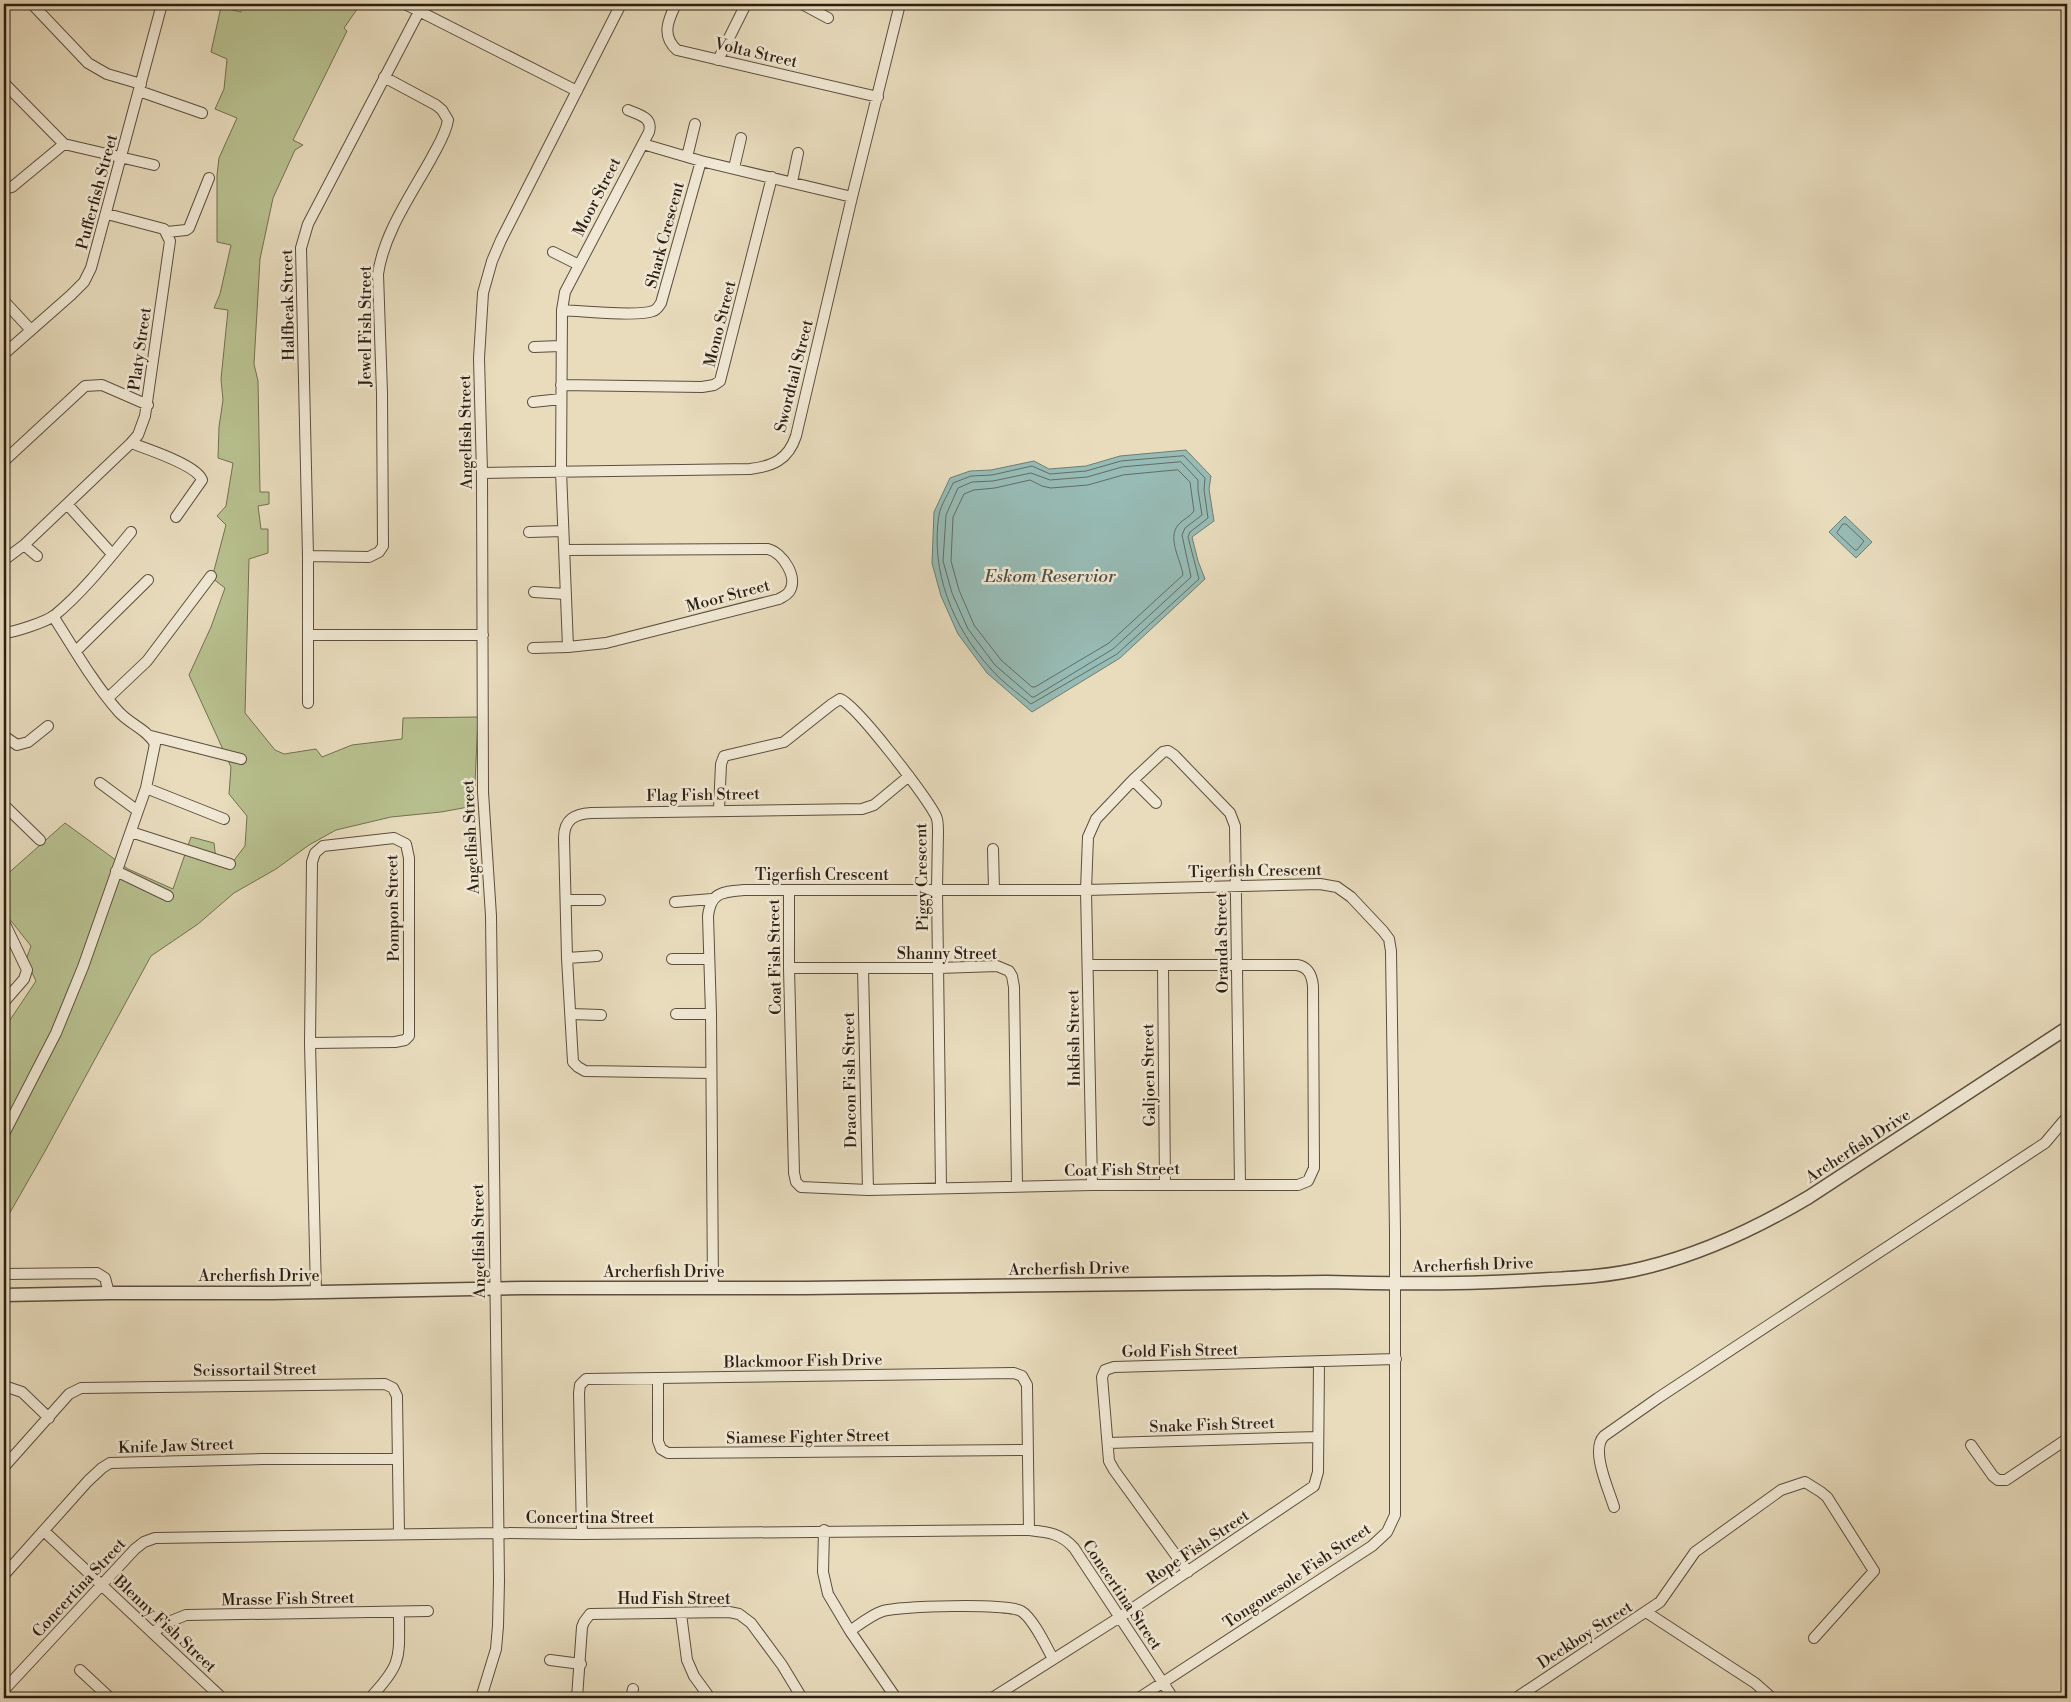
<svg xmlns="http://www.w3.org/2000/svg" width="2071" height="1702" viewBox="0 0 2071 1702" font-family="'Libre Bodoni',serif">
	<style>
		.green { fill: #b8c08f; stroke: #727051 }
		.water { fill: #97bbb5; stroke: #6d7d74 }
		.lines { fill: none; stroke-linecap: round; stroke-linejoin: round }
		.shore { stroke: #626d64; stroke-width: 1 }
		.minor-casing { stroke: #5c4e3e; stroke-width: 12 }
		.tertiary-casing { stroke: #5c4e3e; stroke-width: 15 }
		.minor { stroke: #f0e8d4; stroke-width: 10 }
		.tertiary { stroke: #f0e8d4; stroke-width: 12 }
		.labels { text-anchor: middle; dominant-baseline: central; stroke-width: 5; stroke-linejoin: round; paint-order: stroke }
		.street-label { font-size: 16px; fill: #2d1f13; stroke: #f0e8d4 }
		.water-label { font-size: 18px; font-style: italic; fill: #4d4e44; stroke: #f0e8d4 }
	</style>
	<rect width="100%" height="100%" fill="#e8dcbd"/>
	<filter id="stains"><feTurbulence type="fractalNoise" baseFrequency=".004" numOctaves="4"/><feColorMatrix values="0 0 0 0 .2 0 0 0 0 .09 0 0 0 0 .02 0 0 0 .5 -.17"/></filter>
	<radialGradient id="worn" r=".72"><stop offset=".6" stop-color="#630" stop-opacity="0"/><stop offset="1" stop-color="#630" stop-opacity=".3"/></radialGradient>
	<!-- green -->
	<path class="green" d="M244,4H367L360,5L344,28L347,31L293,140L303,145L295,150L273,198L260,259L254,364L258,381L260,492H269V504L258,506L261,529H268V553L249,559L245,713L275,750L284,754L316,749L322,757L352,745L402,739L403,718L478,717L474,806L441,812L391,817L336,830L309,845L276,869L234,893L198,924L151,956L44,1153L4,1223V1029L36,981L26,960L31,946L4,912V877L65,823L128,869L173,889L191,837L214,843L216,860L232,863L245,846L247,816L229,794L231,767L189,675L211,627L225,588L212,578L226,525L217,516L226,506L233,463L218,458L219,427L223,400L221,379L228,310L214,308L220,294L231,245L217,242V175L219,158L237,118L215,109L224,89L227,59L211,52L221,7L241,12Z"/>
	<!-- water -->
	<path class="water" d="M1186,450L1211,476L1209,489L1214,521L1192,537L1198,561L1205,579L1120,658L1032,712L987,673L958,634L941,596L932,563L934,512L950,478L970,471L991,470L1034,461L1049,469L1086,466L1120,456Z
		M1845,516L1872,542L1856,558L1829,532Z"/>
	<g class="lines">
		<!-- shore -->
		<path class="shore" d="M1184,456L1205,478L1204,490L1208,518L1190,532L1188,537L1199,579L1117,654L1031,704C1018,693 1002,682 991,669C953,628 930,571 939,515C941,504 949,493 953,483L971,476L992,475L1032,466L1050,474L1086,471L1121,461Z
			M1181,462L1198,480V490L1202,515L1185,528L1182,535L1191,577L1113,649L1034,697H1032L995,665L968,629L952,593L943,561L946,515L958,488L972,482L993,481L1031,473L1050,480L1087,477L1122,467Z
			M1178,470L1190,482L1194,511C1190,517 1183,519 1178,525C1167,539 1181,560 1183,575L1109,643L1035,687H1032L1001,660L974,625L959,590L951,561L953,517L964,494L974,490L995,488L1030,480L1042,486L1051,488L1088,485L1123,475Z
			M1843,524H1846L1864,541L1857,550H1855L1837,533Z"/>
		<!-- minor casing -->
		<g class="minor-casing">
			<path id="minor" d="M32,4L88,63L107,74L141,84
				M405,4L577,91
				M676,4C668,20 661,36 677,50L878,97
				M802,4L828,18
				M718,60L746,4
				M4,83L64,144L154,165
				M139,91L202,113
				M643,144L701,161L852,197
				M687,157L695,124
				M734,168L741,138
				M792,182L798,153
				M4,189L12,187L64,144
				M167,232L186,230L189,228L209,178
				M553,252L579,265
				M4,301L30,329
				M562,310C581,311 638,317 653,311C657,310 659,306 661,303L701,161
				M534,347L560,346
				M4,354L71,295L84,282L91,268L162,4
				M561,385L702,387L714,385L720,381L772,177
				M533,402L561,399
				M131,443C147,449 197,465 202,480L176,517
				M4,461L85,386L102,385L148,405
				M482,473L750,469C773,466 788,460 796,436L852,197L900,4
				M67,504L112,554
				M529,532L563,531
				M24,545L37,556
				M565,550L768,549C783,553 799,578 789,592C786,596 782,597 779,599L606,643L568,647L561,471L562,310L565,292L649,132C653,117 639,115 628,110
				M308,556L369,557L379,552L383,546L382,393L378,274C384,233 411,195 431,159C437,147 446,134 448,120L442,110L436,105L384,77
				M4,560L24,545L131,443L138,435L145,416L170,241L164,229L107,214
				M534,592L566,594
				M4,633C15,632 46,622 55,615C83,592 108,560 131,532
				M309,635H483
				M533,648L568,647
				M76,651L148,580
				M108,698L147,661L211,576
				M308,703V556L301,248L308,224L423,4
				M4,736L17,745L28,742L48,726
				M151,736L241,759
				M1133,780L1156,803
				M100,783L138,811
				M146,788L224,819
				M4,805L40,840
				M719,809L721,764L724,756L784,742L832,704L840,699C857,705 926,797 936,816C938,820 938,825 938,831L937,890L941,1187
				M131,832L230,864
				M993,849L994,890
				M116,871L168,896
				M789,890V968L794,1173L796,1182L801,1187L868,1190L1092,1185H1298L1308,1181L1314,1168L1313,986C1312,976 1309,967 1297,965H1088
				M566,900H600
				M675,902L712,899
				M4,922L27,970L24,979L4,1002
				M567,958L597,956
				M672,959H709
				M1163,966L1165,1185
				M789,968H939L997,966L1009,971L1012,976L1014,987L1017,1186
				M863,969L868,1190
				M571,1014L601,1015
				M676,1014H711
				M310,1043L395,1042L405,1040L409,1036V858L406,844L394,838L323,846L315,853L312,862L310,1043L316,1292
				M711,1073L585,1071L578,1067L573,1062L567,958L564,838C564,819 575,814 591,813L862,809L874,805L909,776
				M4,1134L56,1033L83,967L146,788L155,744C147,729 129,724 118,711C94,684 73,647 53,616
				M1092,1185L1086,890L1088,837L1096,819L1133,780L1163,752L1168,751L1174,755L1230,813L1235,826L1240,1184
				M4,1274L97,1273L105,1278L109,1293
				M713,1288L711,1014L708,916C711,892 722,892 744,890H1086L1320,884L1337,887L1351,897L1383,931L1389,939L1391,951L1395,1231V1515L1387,1532L1372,1546L1139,1698
				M658,1378V1441L661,1449L668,1453L1027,1450
				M4,1386L22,1392L49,1418
				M1108,1443L1318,1437
				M1971,1445L1993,1476L1998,1480H2006L2067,1439
				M4,1467L69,1394L81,1388L385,1384L393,1388L397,1396L399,1534
				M1614,1507C1609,1490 1590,1450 1604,1436L1658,1398L2045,1143L2067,1117
				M824,1530L823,1572L828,1594L850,1631L896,1698
				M44,1531L222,1698
				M582,1534L579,1393L580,1385L586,1379L1014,1373L1022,1376L1027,1385L1029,1530
				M1188,1572L1114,1470L1109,1461L1102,1377L1105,1370L1114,1367L1396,1359
				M4,1575L88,1481L102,1468L110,1463L263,1459H397
				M1646,1612L1755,1683L1772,1698
				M681,1614L687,1660L694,1676L710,1698
				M850,1631C860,1624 871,1615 883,1611C899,1606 1008,1603 1021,1611C1033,1618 1046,1646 1053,1659
				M153,1632L171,1621L186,1615L428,1611
				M550,1660L581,1664
				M80,1670L110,1698
				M4,1690L135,1549L144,1542L155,1538L499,1533L582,1534L1029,1530C1047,1532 1061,1533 1074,1548L1173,1698
				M370,1698C403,1663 399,1658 399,1613
				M481,1698L496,1649L498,1626L499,1581L491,916L483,792L482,473L479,358L483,293L492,261L501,240L621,4
				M577,1698L582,1627L584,1622L590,1614L729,1612L739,1614L751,1623L782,1665L802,1698
				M631,1698L633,1689
				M992,1698L1120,1617L1314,1486L1318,1472L1319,1362
				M1516,1698L1660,1602L1695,1552L1781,1490L1805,1482L1821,1492L1827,1497L1874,1571L1814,1638"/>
		</g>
		<!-- tertiary casing -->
		<g class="tertiary-casing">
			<path id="tertiary" d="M4,1295L109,1293H272L523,1288H805L1326,1282C1395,1284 1465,1284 1534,1280C1570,1278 1607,1277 1643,1268C1702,1254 1757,1228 1809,1197L2067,1028"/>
		</g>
		<!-- minor -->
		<use href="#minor" class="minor"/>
		<!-- tertiary -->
		<use href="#tertiary" class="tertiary"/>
	</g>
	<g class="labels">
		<!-- street labels -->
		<g class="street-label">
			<text transform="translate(756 53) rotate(13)">Volta Street</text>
			<text transform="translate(97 192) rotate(-75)">Pufferfish Street</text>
			<text transform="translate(597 197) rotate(-63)">Moor Street</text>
			<text transform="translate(665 235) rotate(-75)">Shark Crescent</text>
			<text transform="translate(288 305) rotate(-91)">Halfbeak Street</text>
			<text transform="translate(720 324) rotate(-76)">Mono Street</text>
			<text transform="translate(366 326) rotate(-90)">Jewel Fish Street</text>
			<text transform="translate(140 349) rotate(-82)">Platy Street</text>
			<text transform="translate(794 376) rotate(-76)">Swordtail Street</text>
			<text transform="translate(466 432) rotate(-91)">Angelfish Street</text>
			<text transform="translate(728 596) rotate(-15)">Moor Street</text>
			<text transform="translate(703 795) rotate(-1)">Flag Fish Street</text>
			<text transform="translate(471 837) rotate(-93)">Angelfish Street</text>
			<text transform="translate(1255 871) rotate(-1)">Tigerfish Crescent</text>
			<text x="822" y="875">Tigerfish Crescent</text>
			<text transform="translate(922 877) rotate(-91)">Piggy Crescent</text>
			<text transform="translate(393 908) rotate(-91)">Pompon Street</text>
			<text transform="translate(1222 943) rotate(-91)">Oranda Street</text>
			<text x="947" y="954">Shanny Street</text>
			<text transform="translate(775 957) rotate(-91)">Coat Fish Street</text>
			<text transform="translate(1074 1038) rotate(-91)">Inkfish Street</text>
			<text transform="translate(1149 1075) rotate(-91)">Galjoen Street</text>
			<text transform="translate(850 1080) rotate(-91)">Dracon Fish Street</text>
			<text transform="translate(1858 1146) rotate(-33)">Archerfish Drive</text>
			<text transform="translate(1122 1170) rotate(-1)">Coat Fish Street</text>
			<text transform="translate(479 1241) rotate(-91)">Angelfish Street</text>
			<text transform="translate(1473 1265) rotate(-2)">Archerfish Drive</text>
			<text transform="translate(1069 1269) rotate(-1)">Archerfish Drive</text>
			<text x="664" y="1272">Archerfish Drive</text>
			<text x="259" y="1276">Archerfish Drive</text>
			<text transform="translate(1180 1351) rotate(-1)">Gold Fish Street</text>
			<text transform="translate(803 1361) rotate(-1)">Blackmoor Fish Drive</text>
			<text transform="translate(255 1370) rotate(-1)">Scissortail Street</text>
			<text transform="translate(1212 1425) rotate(-2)">Snake Fish Street</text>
			<text transform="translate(808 1437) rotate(-1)">Siamese Fighter Street</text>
			<text transform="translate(176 1446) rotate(-2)">Knife Jaw Street</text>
			<text x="590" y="1518">Concertina Street</text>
			<text transform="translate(1198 1547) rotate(-34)">Rope Fish Street</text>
			<text transform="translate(1297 1576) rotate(-34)">Tongouesole Fish Street</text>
			<text transform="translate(79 1588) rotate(-47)">Concertina Street</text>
			<text transform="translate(1122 1595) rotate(56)">Concertina Street</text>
			<text transform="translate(288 1599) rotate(-1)">Mrasse Fish Street</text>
			<text x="674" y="1599">Hud Fish Street</text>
			<text transform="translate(165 1624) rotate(43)">Blenny Fish Street</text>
			<text transform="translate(1585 1635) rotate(-33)">Deckboy Street</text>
		</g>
		<!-- water labels -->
		<g class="water-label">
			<text x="1050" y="576">Eskom Reservior</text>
		</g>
	</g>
	<!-- margin -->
	<rect width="2071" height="1702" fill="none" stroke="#e8dcbd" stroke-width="20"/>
	<rect x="5" y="5" width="2061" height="1692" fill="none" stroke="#2d1f13" stroke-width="2.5"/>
	<rect x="10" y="10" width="2051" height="1682" fill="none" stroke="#2d1f13"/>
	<rect width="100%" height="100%" filter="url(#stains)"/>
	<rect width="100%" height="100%" fill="url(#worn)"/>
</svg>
